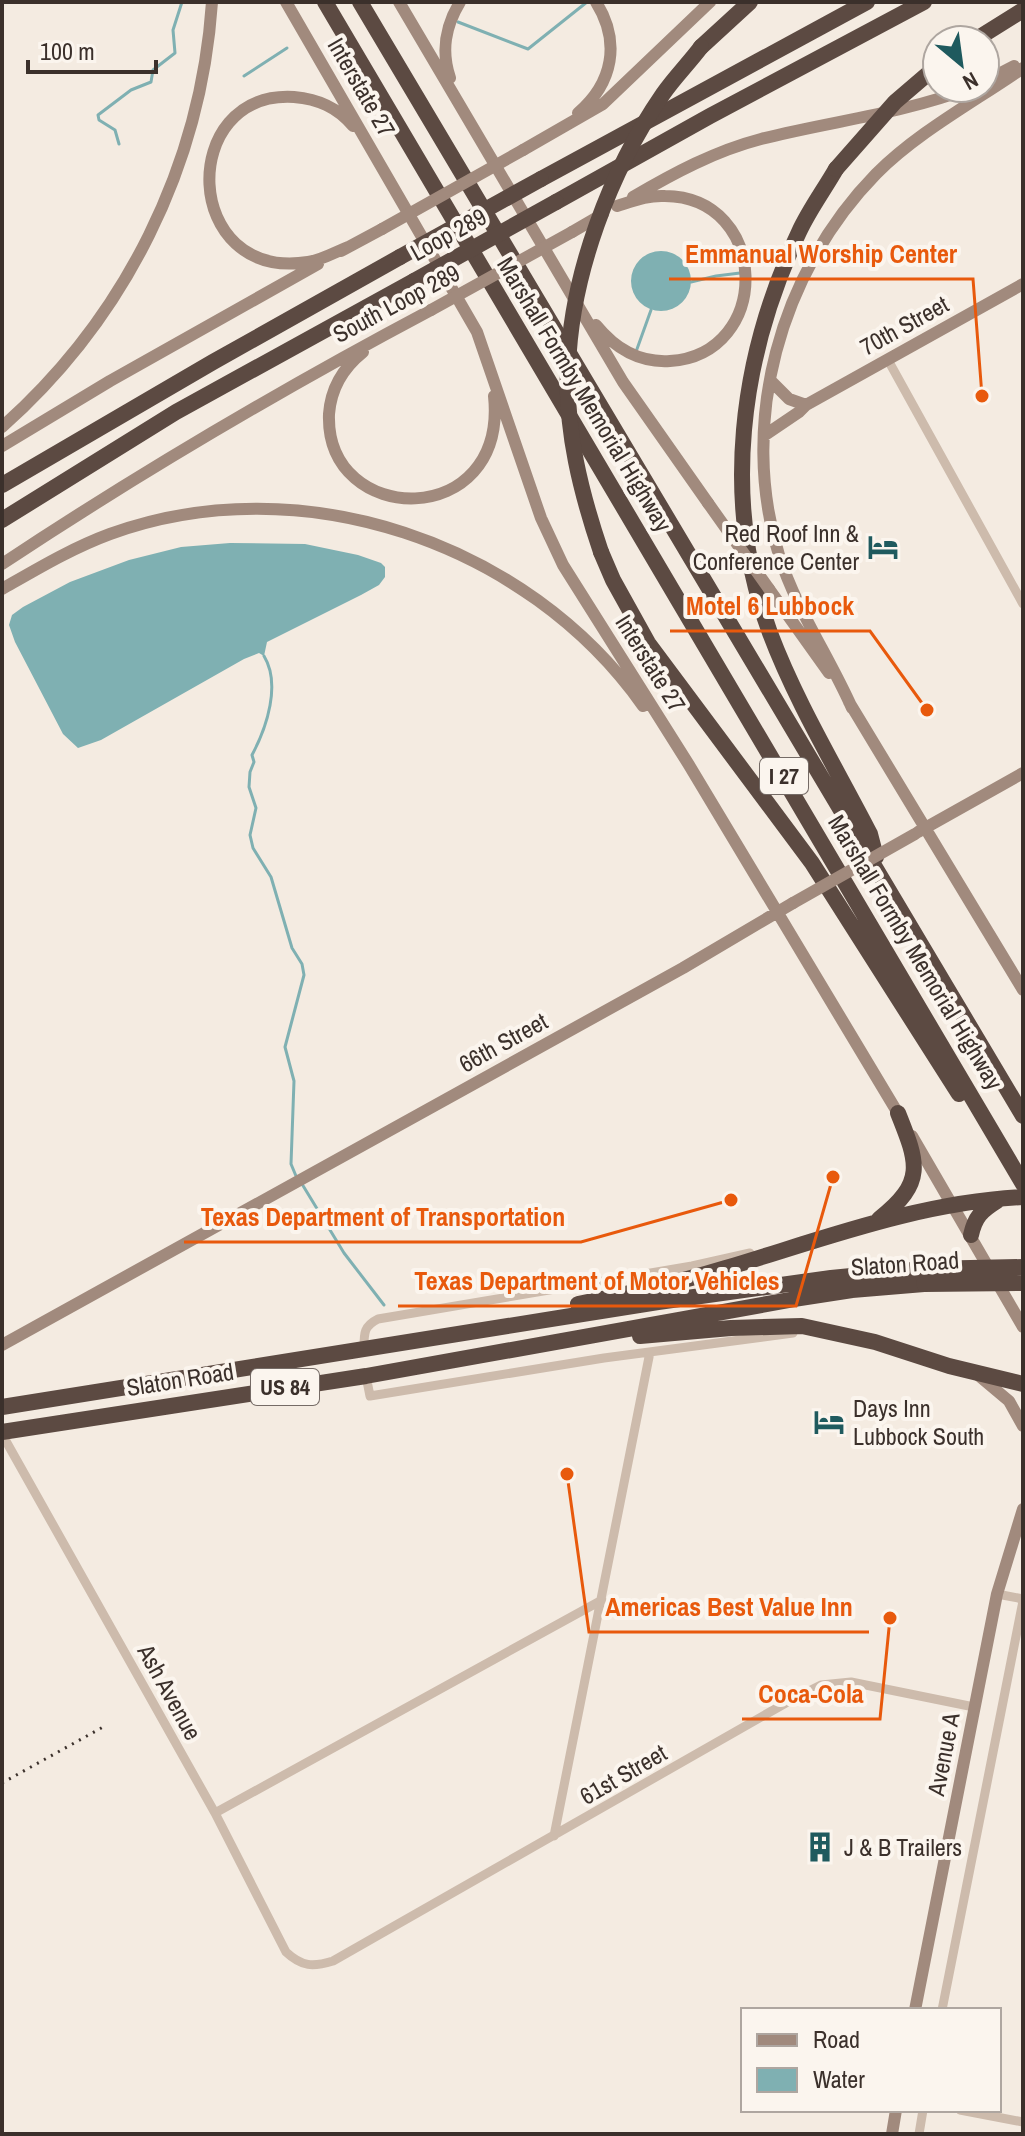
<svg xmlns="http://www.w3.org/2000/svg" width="1025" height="2136" viewBox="0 0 1025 2136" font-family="'Archivo Narrow',sans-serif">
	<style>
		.water { fill: #7fb0b2 }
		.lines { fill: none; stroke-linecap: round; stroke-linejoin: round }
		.stream { stroke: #7fb0b2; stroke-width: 3 }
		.street { stroke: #cdbbac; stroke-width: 9 }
		.secondary { stroke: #a18a7d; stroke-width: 12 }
		.highway { stroke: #5c4a42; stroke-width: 16 }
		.rail { stroke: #3b302b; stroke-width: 3; stroke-dasharray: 2 6; stroke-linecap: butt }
		.secondary-bridge { stroke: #a18a7d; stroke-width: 12 }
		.highway-bridge { stroke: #5c4a42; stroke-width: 16 }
		.labels { text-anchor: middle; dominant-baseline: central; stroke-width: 8; stroke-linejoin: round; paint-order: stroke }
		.shield { fill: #fbf5ee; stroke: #756b66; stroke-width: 2 }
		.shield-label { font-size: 22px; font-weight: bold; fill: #3b302b }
		.street-label { font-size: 24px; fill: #3b302b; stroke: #fbf5ee }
		.poi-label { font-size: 24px; fill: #3b302b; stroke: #fbf5ee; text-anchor: start }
		.leader { fill: none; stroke: #e8590c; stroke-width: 3 }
		.callout-dot { fill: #e8590c; stroke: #fbf5ee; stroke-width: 3 }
		.callout-label { font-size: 26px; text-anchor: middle; font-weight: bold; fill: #e8590c; stroke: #fbf5ee; stroke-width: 8; stroke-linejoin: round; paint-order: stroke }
	</style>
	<rect width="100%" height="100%" fill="#f4ebe1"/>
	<!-- water -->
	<path class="water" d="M631 281a30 30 0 1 1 60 0a30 30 0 1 1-60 0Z
		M230,543L305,544L358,555L381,563L385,567V577L379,585L361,595L267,642L264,656L259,653L244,659L101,740L78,748L63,734L15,642L9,625L12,615L23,607L70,582L129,560L181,547Z"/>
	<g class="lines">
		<!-- stream -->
		<path class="stream" d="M458,22L528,49L587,2
			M244,76L287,48
			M119,144L115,130L99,120L98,115L131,90L151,82L153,70L175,53L173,30L182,2
			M691,282L716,276L740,273
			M637,349L651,310
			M264,656C281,684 267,727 252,755L254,762L250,772L249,787L256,808L250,835L253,848L271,877L292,948L302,964L304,975L285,1047L294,1081L291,1164L296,1176
			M302,1184L344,1253L384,1305"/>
		<!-- street -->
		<path class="street" d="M888,360L1023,604
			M364,1347C364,1333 364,1326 378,1319L692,1266L750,1253
			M366,1376L370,1396L604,1358L793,1333
			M2,1434L215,1813L286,1952C302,1967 313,1967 333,1961L791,1700L821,1685L851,1682L974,1707
			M997,1594L1023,1599
			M215,1813L602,1600
			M554,1836L650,1352
			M942,2010L1023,1601
			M960,2110L1023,2122
			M919,2134L923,2110"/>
		<!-- secondary -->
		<path class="secondary" d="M286,2L477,332L541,518L563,565L689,765L902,1120
			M399,2L623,382L708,503
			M450,78C441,51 445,27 460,2
			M985,81L1014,66
			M578,113C613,83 621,42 596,2
			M523,150L603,104L710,2
			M633,197C674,173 715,151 761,139C831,121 902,114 970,88
			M572,232L603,214
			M348,247C335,252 322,260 308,262C181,282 177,90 294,97C318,99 337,107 353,126
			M341,251L382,229
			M596,325C615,348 638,363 670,361C773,354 770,197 665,196C648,195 633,201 617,206
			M363,352C343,368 331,387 329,414C325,528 508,531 494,396
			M770,380L789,399L806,405
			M2,427C125,318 201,166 212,2
			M765,435L799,412L806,405L1023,284
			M2,446L110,381L318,264
			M2,564C141,472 284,388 431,310
			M2,589C37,569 72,548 110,534C300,465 527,542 643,706
			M769,589L829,673
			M849,702L1023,990
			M852,708C829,656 796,609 779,555C738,423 780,272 876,174C918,132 974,102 1023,68
			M918,832L1023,773
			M912,1136L1023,1327
			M2,1345L683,968L793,903
			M978,1375L1009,1401L1023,1426
			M915,2010L997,1594L1023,1509
			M892,2134L896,2110"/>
		<!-- highway -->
		<path class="highway" d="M325,2L1023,1184
			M360,2L1023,1116
			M975,40L1023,10
			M701,47L750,2
			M836,169C824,190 809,210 799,232C740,357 721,501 770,633C796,702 836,768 870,834L876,857
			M541,179L867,2
			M556,202L710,116L924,2
			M2,485L213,362L400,257
			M2,520L176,412L414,281
			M601,552L613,580L648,643L812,863L959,1094
			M879,1219C926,1182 918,1163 898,1113
			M971,1235C975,1217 981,1211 997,1201
			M578,1304C628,1294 677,1283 726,1268C823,1239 920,1202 1023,1197
			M640,1336L731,1328L802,1326L875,1342L949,1366L1023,1384
			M2,1407L658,1302L831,1278L923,1269
			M2,1432L366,1376L795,1299L852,1290L924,1284"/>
		<!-- rail -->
		<path class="rail" d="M2,1783L103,1727"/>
		<!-- secondary-bridge -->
		<path class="secondary-bridge" d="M382,229L523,150
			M431,310L572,232
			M708,503L769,589
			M793,903L915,834"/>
		<!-- highway-bridge -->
		<path class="highway-bridge" d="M836,169L895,102L937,66
			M400,257L541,179
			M414,281L556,202
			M601,552C581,493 565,430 568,367C571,275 610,171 663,94C674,78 689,63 701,47
			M923,1269L1023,1267
			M924,1284L1023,1283"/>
	</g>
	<!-- icons -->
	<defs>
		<g id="hotel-bare" transform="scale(2.4)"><path d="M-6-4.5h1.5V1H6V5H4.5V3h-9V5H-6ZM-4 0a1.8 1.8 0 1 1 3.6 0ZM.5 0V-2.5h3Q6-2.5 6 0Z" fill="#1f5a5e" stroke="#fbf5ee" stroke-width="2.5" paint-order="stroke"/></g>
		<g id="building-bare" transform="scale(2.4)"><path d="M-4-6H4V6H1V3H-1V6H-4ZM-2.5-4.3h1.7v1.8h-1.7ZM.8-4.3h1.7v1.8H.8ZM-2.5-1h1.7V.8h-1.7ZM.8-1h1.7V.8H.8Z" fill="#1f5a5e" stroke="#fbf5ee" stroke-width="2.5" paint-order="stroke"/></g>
	</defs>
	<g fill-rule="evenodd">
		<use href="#hotel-bare" x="883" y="547"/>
		<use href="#hotel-bare" x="829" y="1422"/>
		<use href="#building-bare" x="820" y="1847"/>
	</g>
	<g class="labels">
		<!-- shield labels -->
		<g class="shield">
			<rect x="760" y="758" width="48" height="36" rx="6"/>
			<rect x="251" y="1369" width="68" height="36" rx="6"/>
		</g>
		<g class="shield-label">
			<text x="784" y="776">I 27</text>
			<text x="285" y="1387">US 84</text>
		</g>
		<!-- street labels -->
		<g class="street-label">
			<text transform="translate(362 87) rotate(60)">Interstate 27</text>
			<text transform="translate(448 234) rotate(-29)">Loop 289</text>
			<text transform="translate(396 303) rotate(-28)">South Loop 289</text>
			<text transform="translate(904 325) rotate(-29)">70th Street</text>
			<text transform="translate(585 394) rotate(59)">Marshall Formby Memorial Highway</text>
			<text transform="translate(651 663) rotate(58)">Interstate 27</text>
			<text transform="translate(916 952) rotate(59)">Marshall Formby Memorial Highway</text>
			<text transform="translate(503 1042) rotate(-29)">66th Street</text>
			<text transform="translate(905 1263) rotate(-4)">Slaton Road</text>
			<text transform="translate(180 1379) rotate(-9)">Slaton Road</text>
			<text transform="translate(170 1692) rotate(61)">Ash Avenue</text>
			<text transform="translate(943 1754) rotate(-79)">Avenue A</text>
			<text transform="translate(623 1774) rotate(-30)">61st Street</text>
		</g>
		<!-- poi labels -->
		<g class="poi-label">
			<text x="859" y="533" text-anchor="end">Red Roof Inn &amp;<tspan x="859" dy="28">Conference Center</tspan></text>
			<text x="853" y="1408">Days Inn<tspan x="853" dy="28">Lubbock South</tspan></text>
			<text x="844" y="1847">J &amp; B Trailers</text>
		</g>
	</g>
	<!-- callouts -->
	<path class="leader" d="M982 396L973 279H669M927 710L870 631H670M731 1200L581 1242H184M833 1177L796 1306H398M567 1474L589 1632H869M890 1618L880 1719H742"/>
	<g class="callout-dot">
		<circle cx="982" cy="396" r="8"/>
		<circle cx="927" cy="710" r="8"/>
		<circle cx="731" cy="1200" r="8"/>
		<circle cx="833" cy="1177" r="8"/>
		<circle cx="567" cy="1474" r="8"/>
		<circle cx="890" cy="1618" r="8"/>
	</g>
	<g class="callout-label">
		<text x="821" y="263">Emmanual Worship Center</text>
		<text x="770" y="615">Motel 6 Lubbock</text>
		<text x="383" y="1226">Texas Department of Transportation</text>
		<text x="597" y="1290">Texas Department of Motor Vehicles</text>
		<text x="729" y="1616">Americas Best Value Inn</text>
		<text x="811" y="1703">Coca-Cola</text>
	</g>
	<!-- border -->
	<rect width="1025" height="2136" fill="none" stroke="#3b302b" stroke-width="8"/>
	<!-- legend -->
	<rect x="741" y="2008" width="260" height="104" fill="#fbf5ee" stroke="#aea6a0" stroke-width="2"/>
	<rect x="757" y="2034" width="40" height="12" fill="#a18a7d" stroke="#aea6a0" stroke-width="2"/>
	<text x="813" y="2048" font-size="24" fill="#3b302b">Road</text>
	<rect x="757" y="2068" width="40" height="24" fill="#7fb0b2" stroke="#aea6a0" stroke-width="2"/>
	<text x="813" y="2088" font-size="24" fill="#3b302b">Water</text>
	<!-- north arrow -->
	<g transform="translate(961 64) rotate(151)"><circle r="38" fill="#fbf5ee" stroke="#aea6a0" stroke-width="2"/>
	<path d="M0-6L14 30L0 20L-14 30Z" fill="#1f5a5e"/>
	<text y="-12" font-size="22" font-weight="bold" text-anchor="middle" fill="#3b302b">N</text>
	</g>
	<!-- scale -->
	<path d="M28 60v12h128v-12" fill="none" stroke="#3b302b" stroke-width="4"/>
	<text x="40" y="60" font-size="24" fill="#3b302b" stroke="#fbf5ee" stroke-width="6" paint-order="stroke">100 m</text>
</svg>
